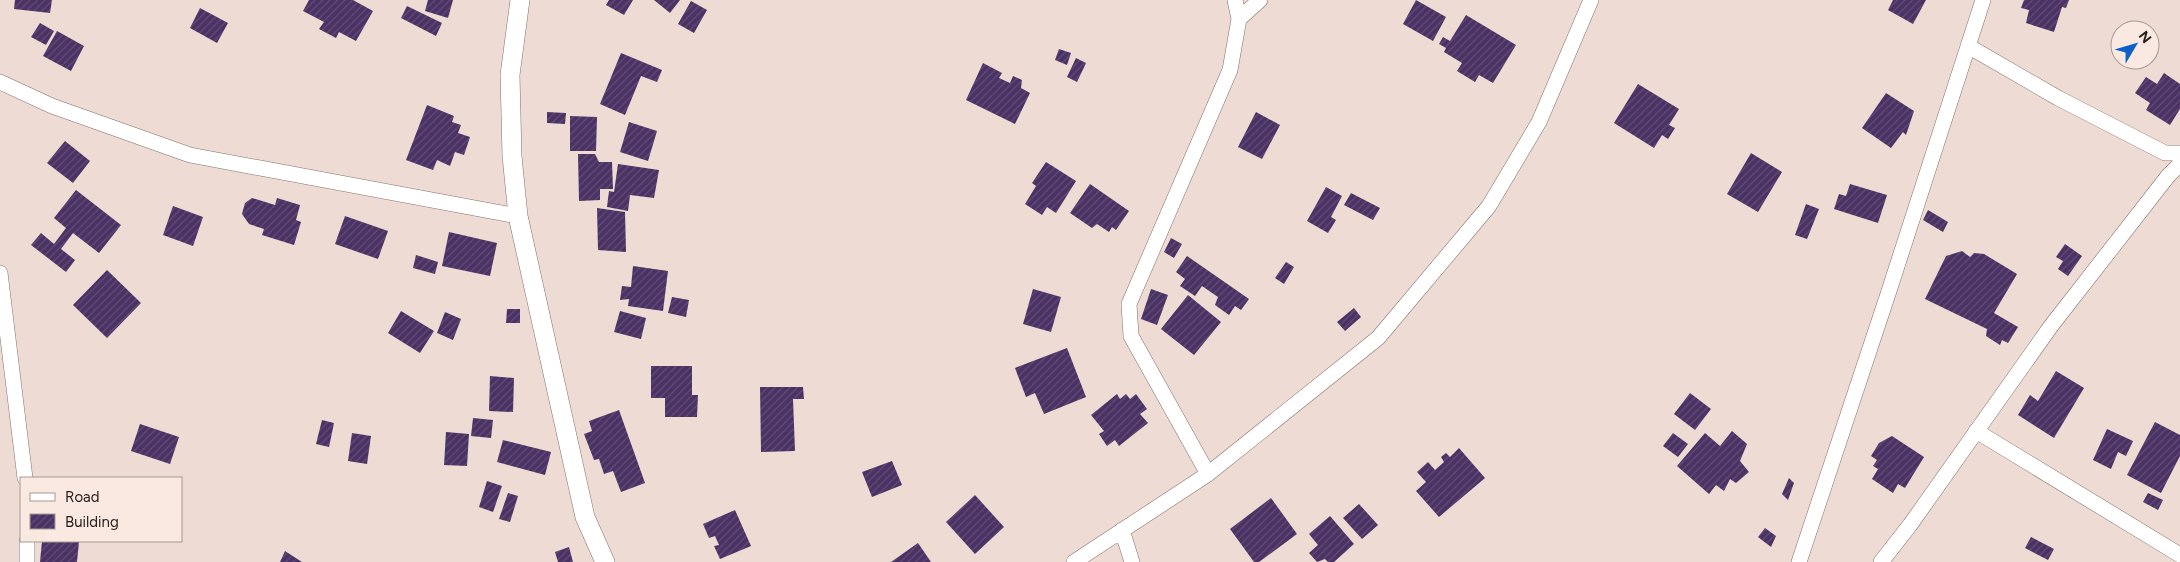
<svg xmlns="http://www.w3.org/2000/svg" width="2180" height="562" viewBox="0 0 2180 562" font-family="Figtree,sans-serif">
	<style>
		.building { fill: url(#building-hatch) }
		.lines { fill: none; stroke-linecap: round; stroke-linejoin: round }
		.minor-casing { stroke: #81726b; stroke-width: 16 }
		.tertiary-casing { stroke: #81726b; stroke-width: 20 }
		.minor { stroke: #fff; stroke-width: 15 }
		.tertiary { stroke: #fff; stroke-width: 19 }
	</style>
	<defs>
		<pattern id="building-hatch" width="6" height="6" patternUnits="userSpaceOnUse" patternTransform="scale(1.25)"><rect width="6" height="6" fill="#4a3264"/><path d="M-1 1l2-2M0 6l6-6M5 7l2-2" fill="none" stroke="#614e75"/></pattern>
	</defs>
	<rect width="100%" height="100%" fill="#eddbd4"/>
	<!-- building -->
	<path class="building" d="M15,0H52L50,13L14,9Z
		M309,0H353L373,11L356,41L339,32L336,38L319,29L324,22L303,11Z
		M428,0H453L448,18L425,11Z
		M609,0H633L624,15L606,5Z
		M654,0H680L670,13Z
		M1416,0L1446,17L1433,41L1403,24Z
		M1893,0H1926L1913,24L1888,10Z
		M2024,0H2069L2066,8L2062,7L2054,32L2026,23L2029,10L2021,8Z
		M691,1L707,10L694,33L678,24Z
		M407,6L442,23L436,36L401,18Z
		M200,8L228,23L217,43L190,28Z
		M1466,15L1516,45L1493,83L1479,75L1475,82L1457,71L1462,63L1444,52L1446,48L1439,44L1443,37L1450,41Z
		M40,23L54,31L46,45L31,37Z
		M57,31L84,46L71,71L43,56Z
		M1059,49L1071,53L1067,65L1055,60Z
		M621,53L662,70L657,82L641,76L625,115L600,104Z
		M1076,58L1086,63L1077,82L1067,77Z
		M983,63L1002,73L999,78L1010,83L1013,76L1022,80L1021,88L1030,93L1015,124L966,100Z
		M2164,73L2180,84V109L2170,125L2146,110L2150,103L2135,93L2146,77L2157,84Z
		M1638,84L1679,109L1669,125L1675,128L1668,139L1662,135L1654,148L1614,123Z
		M1886,93L1914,111L1906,135L1903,132L1891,148L1862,128Z
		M427,105L454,116L452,122L461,125L458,133L470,137L464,155L455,152L450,166L437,160L433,170L406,160Z
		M547,112L566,113L565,124L547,123Z
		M1256,112L1280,125L1262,159L1238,147Z
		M570,116L597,117L596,151H570Z
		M629,122L657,131L648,161L620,152Z
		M65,141L90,161L73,183L47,163Z
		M1751,153L1782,172L1758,212L1727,194Z
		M578,154H595L599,162H612L613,189H600V200L579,201Z
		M1046,162L1076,181L1056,213L1047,207L1042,215L1025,204L1036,186L1032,183Z
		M618,164L659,170L654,198L630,195L628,211L607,207L609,191L614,192Z
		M1090,184L1129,211L1116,230L1112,227L1109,232L1097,224L1092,228L1070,213Z
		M1850,184L1887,195L1878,223L1834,209L1839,194L1846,196Z
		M1326,187L1342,196L1331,217L1336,220L1328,233L1307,221Z
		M76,190L121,225L99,253L73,233L61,249L75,260L66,272L31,245L41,233L54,244L66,228L54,218Z
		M1351,193L1380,208L1373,220L1344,205Z
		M252,198L275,205L277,198L300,205L296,220L301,222L294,245L262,235L264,229L249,224L242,214L245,203Z
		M1806,204L1819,209L1807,239L1795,235Z
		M173,206L203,217L193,246L163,235Z
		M597,208L625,212L626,252L598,250Z
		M1928,210L1948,222L1943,232L1923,220Z
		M345,216L388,231L378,259L335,244Z
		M449,232L497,243L490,276L442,266Z
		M1171,238L1182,244L1174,258L1164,252Z
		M2065,244L2082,256L2068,276L2058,269L2063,261L2056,257Z
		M1962,251L1970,257L1974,253L1984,254L2017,274L1994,313L2018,327L2008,343L2002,340L2000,345L1986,336L1987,329L1925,299L1946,256Z
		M416,255L438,262L435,274L413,268Z
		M1187,256L1249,299L1241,310L1235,306L1229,315L1215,305L1218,297L1202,286L1195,296L1180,286L1185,279L1176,272Z
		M1286,262L1294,267L1284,284L1275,278Z
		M633,266L668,271L663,311L628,306L629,299L620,300L622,286L631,287Z
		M107,270L141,303L107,338L73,305Z
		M1033,289L1061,297L1051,332L1023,324Z
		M1151,289L1168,295L1157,325L1141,319Z
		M1188,295L1221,322L1194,355L1161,329Z
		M672,297L689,300L686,317L668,313Z
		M1354,308L1361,317L1345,331L1337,322Z
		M507,309H520V323H506Z
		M401,311L434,331L420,353L388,333Z
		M620,311L646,318L641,339L614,332Z
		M445,312L461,319L453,340L437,333Z
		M1067,348L1086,397L1044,414L1035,393L1026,397L1015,368Z
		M651,366H692V395H698L697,417H665V398H651Z
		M2056,371L2084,388L2054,438L2018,415L2030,395L2038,401Z
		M490,376L514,378L513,412L489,411Z
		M760,387H803L804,399H793L795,451L761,452Z
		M1690,393L1711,409L1695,430L1674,414Z
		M1117,394L1120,399L1126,394L1130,399L1136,394L1147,409L1140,414L1148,423L1119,446L1115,440L1107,446L1099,434L1104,431L1091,415Z
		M619,410L645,483L621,492L613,471L604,474L599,459L594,460L584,434L592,431L589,421Z
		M473,418L493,420L491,438L471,436Z
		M322,420L334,423L329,447L316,444Z
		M2155,422L2180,435V456L2161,493L2127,475Z
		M140,424L179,437L170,464L131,451Z
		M2107,429L2133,441L2126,456L2118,452L2111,469L2093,460Z
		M1732,431L1747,444L1740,461L1749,472L1736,483L1730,479L1724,491L1716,485L1709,494L1677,466L1705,433L1720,446Z
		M446,432L469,434L467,466L444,465Z
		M352,433L371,436L367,464L348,461Z
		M1673,433L1688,444L1678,457L1663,446Z
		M1892,436L1924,457L1905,488L1898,484L1893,493L1872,479L1878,469L1873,466L1877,460L1871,456L1879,443Z
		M503,440L551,452L545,475L497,462Z
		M1459,448L1485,478L1439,517L1416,491L1426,482L1417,472L1428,462L1435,470L1444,462L1441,457L1446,453L1450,457Z
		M892,461L902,485L872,497L862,472Z
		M1789,478L1794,483L1788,500L1782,494Z
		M487,481L502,486L493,512L479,507Z
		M508,493L518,496L510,522L499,519Z
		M2148,493L2163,500L2158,510L2143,502Z
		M975,495L1004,527L975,554L946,522Z
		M1271,498L1297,534L1259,562H1254L1230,529Z
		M1359,504L1378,525L1362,539L1343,518Z
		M735,510L751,546L720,559L714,546L719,545L715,536L709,538L703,524Z
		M1330,516L1354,544L1334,562H1328L1325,559L1317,562L1309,553L1318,545L1309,534Z
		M1765,528L1776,536L1771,547L1758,537Z
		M2031,537L2054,549L2048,560L2025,548Z
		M42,541L79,542L77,562H40Z
		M918,543L931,562H891Z
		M569,547L573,562H558L555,552Z
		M285,551L302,562H280Z"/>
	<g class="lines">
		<!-- minor casing -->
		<g class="minor-casing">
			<path id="minor" d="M1239,19L1260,0
				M1968,46L2058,98L2165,153H2180
				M0,82L52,106L190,155L518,216
				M0,273L25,478
				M1976,431L2180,555
				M1208,474L1131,336L1129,304L1230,70L1239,19L1235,0
				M1122,530L1132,562
				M27,541V562
				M1074,562L1208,474L1378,338L1489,206L1539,122L1591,0
				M1799,562L1889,291L1983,0
				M1881,562L1910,525L2051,326L2168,176L2180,164"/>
		</g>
		<!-- tertiary casing -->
		<g class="tertiary-casing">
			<path id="tertiary" d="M520,0L510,75L512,156L518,216L585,517L605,562"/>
		</g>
		<!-- minor -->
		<use href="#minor" class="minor"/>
		<!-- tertiary -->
		<use href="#tertiary" class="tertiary"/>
	</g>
	<!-- legend -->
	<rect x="20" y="477" width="162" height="65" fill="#fae9e1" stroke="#a59993"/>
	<rect x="30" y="493" width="25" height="8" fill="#ffffff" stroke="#a59993"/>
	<text x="65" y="502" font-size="15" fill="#26201d">Road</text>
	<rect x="30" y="514" width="25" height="15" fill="url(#building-hatch)" stroke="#a59993"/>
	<text x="65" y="527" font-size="15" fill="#26201d">Building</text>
	<!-- north arrow -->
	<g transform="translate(2135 45) rotate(52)"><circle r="24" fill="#fae9e1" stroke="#a59993"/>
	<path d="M0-4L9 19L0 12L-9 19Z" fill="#0d60ca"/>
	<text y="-8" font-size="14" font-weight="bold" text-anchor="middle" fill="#26201d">N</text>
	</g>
</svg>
